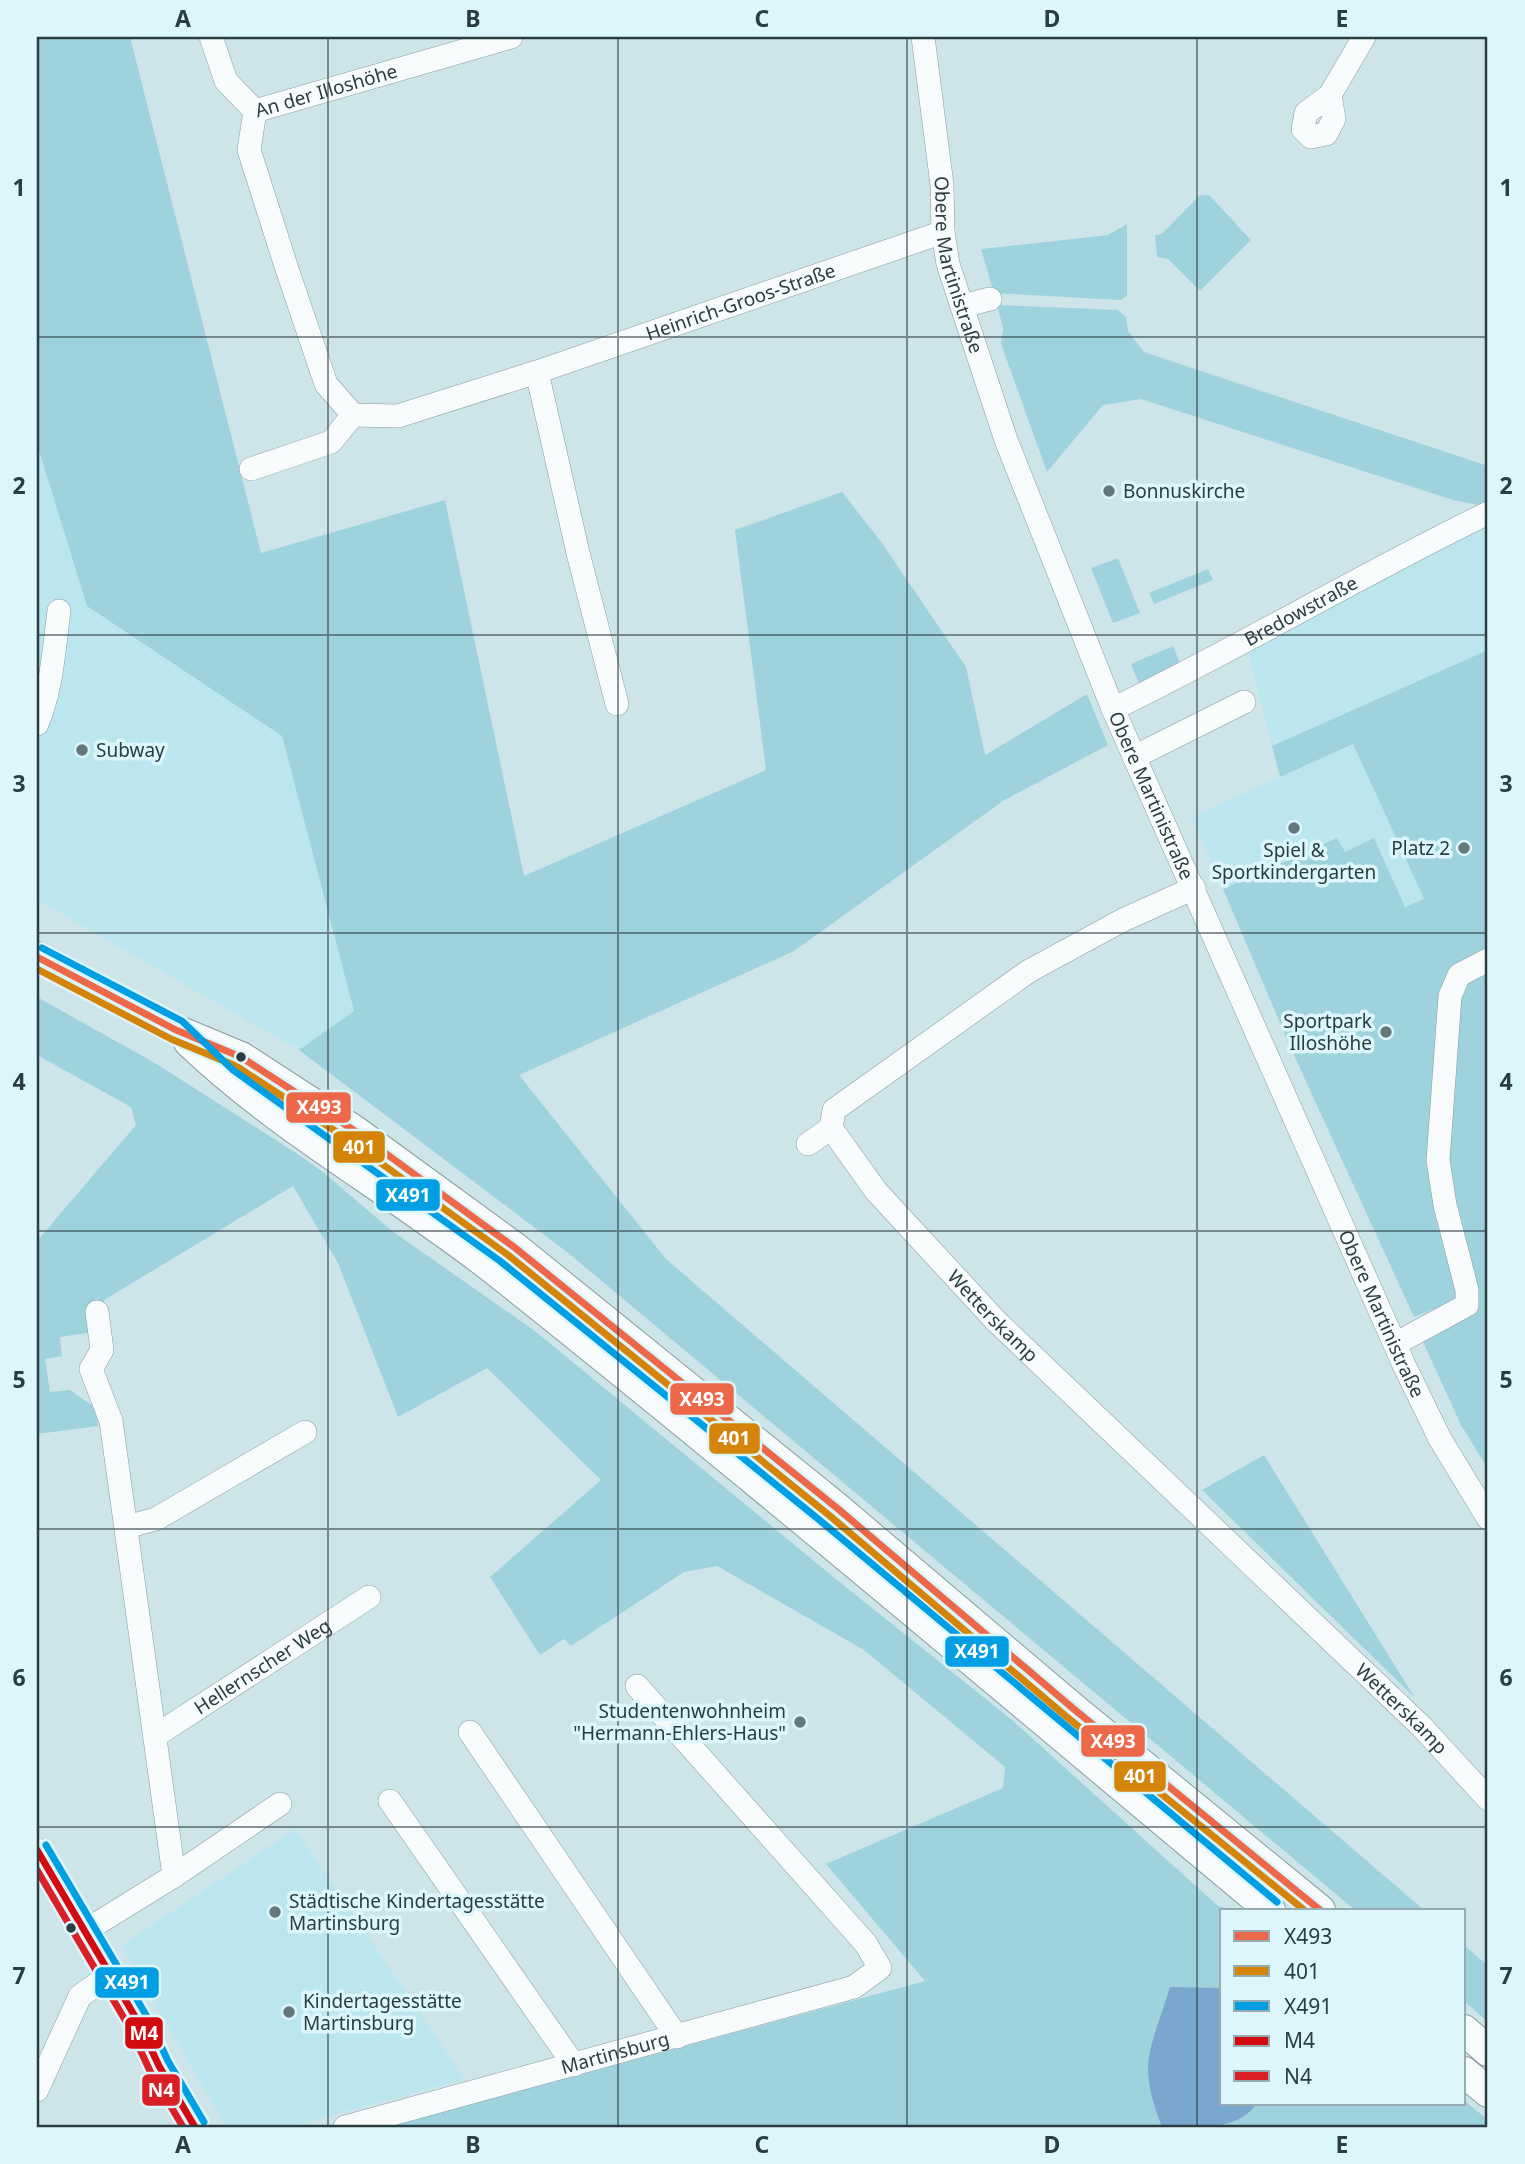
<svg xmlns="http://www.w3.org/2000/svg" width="1525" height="2164" viewBox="0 0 1525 2164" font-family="'Noto Sans',sans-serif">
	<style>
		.built { fill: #bce6ee }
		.green { fill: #9ed3dd }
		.water { fill: #79a7ce }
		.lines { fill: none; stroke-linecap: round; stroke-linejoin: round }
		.minor-casing { stroke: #889b9f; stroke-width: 24 }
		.major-casing { stroke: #889b9f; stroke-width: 32 }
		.minor { stroke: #f8fbfc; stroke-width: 23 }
		.major { stroke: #f8fbfc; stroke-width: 30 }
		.bus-1-casing { stroke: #dcf6fc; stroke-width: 12 }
		.bus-2-casing { stroke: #dcf6fc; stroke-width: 12 }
		.bus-3-casing { stroke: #dcf6fc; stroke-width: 12 }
		.bus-4-casing { stroke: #dcf6fc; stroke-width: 12 }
		.bus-5-casing { stroke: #dcf6fc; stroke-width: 12 }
		.bus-1 { stroke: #ed6849; stroke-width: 7 }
		.bus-2 { stroke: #d5840a; stroke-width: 7 }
		.bus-3 { stroke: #009ee3; stroke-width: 7 }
		.bus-4 { stroke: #d40a11; stroke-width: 7 }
		.bus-5 { stroke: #db1f26; stroke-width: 7 }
		.grid { fill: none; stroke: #2b3d41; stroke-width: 2; stroke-opacity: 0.55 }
		.poi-dot { fill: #64787c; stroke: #dcf6fc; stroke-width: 2.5 }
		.bus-dot { fill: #2b3d41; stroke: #dcf6fc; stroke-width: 2.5 }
		.labels { text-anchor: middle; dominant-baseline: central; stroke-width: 7; stroke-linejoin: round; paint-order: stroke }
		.street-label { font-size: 19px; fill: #2b3d41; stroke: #dcf6fc }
		.poi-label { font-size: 19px; fill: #2b3d41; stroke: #dcf6fc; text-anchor: start }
		.line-badge { stroke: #dcf6fc; stroke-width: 2.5 }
		.badge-label { font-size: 19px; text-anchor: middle; font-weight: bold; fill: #fff }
		.neatline { fill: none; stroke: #2b3d41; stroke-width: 2.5 }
		.grid-label { font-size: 23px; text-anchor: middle; font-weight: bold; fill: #2b3d41 }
	</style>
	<rect width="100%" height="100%" fill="#cde5e9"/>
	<!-- built -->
	<path class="built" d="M37,444L87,606L282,736L354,1011L299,1050L37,900Z
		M1488,524V650L1272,746L1248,652Z
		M1353,744L1424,899L1405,907L1344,852L1337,838L1223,889L1191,817Z
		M295,1829L465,2079L289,2127H226L121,1945Z"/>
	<!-- green -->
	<path class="green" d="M37,37H130L261,553L445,500L524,876L766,770L735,530L842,492L882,543L966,667L985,755L1087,694L1108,745L1003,801L794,951L519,1075L666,1259L1424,1910H1355L567,1252L299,1050L354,1011L282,736L87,606L37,444Z
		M1200,195H1209L1251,240L1200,291L1168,259L1157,257L1155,235L1162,234Z
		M1127,224V296L1120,300L994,293L981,249L1108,235Z
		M997,305L1118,310L1126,317L1128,331L1144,352L1488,466V500L1477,505L1453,500L1141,399L1103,405L1047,472L1001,344L1003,328Z
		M1118,558L1140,613L1113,623L1091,568Z
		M1208,569L1213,580L1154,604L1149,593Z
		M1173,646L1181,666L1139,684L1131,664Z
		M1488,650V1469L1461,1425L1423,1342L1460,1322L1449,1303L1414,1317L1292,1051L1223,889L1337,838L1345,852L1374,838L1405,907L1424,899L1353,744L1280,777L1272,746Z
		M37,997L155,1063L299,1155L323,1172L392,1231L535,1331L837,1580L1012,1720L1218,1906L1233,1910H1222V2103H1464V2100L1488,2120V2127H387L925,1981L826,1864L1003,1788L1005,1767L864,1650L717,1566L684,1572L571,1646L564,1639L540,1655L490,1577L601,1480L487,1368L398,1417L338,1263L293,1186L104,1300L108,1330L60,1337L62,1356L45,1359L50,1392L70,1390L96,1408L98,1426L37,1434V1241L136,1125L131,1107L37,1055Z
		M1264,1455L1415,1698L1202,1490Z
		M1464,1945L1488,1966V2022L1464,2001Z"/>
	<!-- water -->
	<path class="water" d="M1170,1987L1222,1988V2103H1257C1237,2133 1193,2127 1162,2127C1154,2106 1145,2080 1149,2057C1153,2034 1163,2010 1170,1987Z"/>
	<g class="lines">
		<!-- minor casing -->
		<g class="minor-casing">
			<g id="minor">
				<path d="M211,37L226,81L255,111"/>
				<path id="s1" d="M923,37L942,185L943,232L948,264L1006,440L1113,709L1404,1365L1440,1439L1488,1518"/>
				<path d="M1330,95L1334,119L1326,134L1311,137L1303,129L1306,113L1330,95L1364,37"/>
				<path id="s2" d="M255,111L249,150L286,266L326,384L353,415L398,416L537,372L943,232"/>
				<path id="s3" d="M255,111L511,37"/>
				<path d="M962,306L990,299"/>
				<path d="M537,372L578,553L617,704"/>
				<path d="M251,469L331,442L353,415"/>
				<path id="s4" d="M1113,709C1240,647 1361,575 1488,513"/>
				<path d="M37,724C52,689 54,648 59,611"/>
				<path d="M1134,757L1244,702"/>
				<path id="s5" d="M1194,888L1123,920L1029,971L834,1110L831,1128L876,1191L996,1321L1422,1727L1488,1799"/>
				<path d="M808,1144L831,1128"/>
				<path d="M97,1312L102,1350L91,1369L111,1421L174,1876"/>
				<path d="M1395,1344L1467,1305V1290L1445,1205L1438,1160L1450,996L1459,975L1488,960"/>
				<path d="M126,1527L156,1519L305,1432"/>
				<path d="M470,1732L677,2037"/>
				<path id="s6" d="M155,1736L369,1597"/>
				<path d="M390,1801L574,2065"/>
				<path d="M37,1850L140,2025L159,2066L195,2127"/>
				<path d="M85,1931L174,1876L280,1804"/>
				<path d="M37,2090L80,1996L110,1975"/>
				<path id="s7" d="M345,2127L854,1987L880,1968L866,1944L637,1686"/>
			</g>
		</g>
		<!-- major casing -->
		<g class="major-casing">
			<path id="major" d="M37,957L176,1030L241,1057L355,1131L514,1247L837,1508L1075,1710L1320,1910
				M189,1042C281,1130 396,1192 496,1271C758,1479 1013,1696 1270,1910
				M1464,2030L1488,2051
				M1464,2072L1488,2092"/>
		</g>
		<!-- minor -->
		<use href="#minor" class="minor"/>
		<!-- major -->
		<use href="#major" class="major"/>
		<!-- bus-1 casing -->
		<g class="bus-1-casing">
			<path id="bus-1" d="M37,957L176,1030L241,1057L355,1131L514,1247L837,1508L1075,1710L1320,1910"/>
		</g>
		<!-- bus-2 casing -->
		<g class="bus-2-casing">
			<path id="bus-2" d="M37,969L171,1039L236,1066L349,1140L508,1255L830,1516L1068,1718L1304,1910"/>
		</g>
		<!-- bus-3 casing -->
		<g class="bus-3-casing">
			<path id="bus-3" d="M42,948L182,1021L233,1070L500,1261L817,1518L1277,1902
				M46,1845L149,2020L168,2061L204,2122"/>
		</g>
		<!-- bus-4 casing -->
		<g class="bus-4-casing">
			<path id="bus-4" d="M37,1850L140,2025L159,2066L195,2127"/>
		</g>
		<!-- bus-5 casing -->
		<g class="bus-5-casing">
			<path id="bus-5" d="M37,1870L131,2030L150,2071L183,2127"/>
		</g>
		<!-- bus-1 -->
		<use href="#bus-1" class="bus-1"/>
		<!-- bus-2 -->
		<use href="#bus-2" class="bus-2"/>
		<!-- bus-3 -->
		<use href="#bus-3" class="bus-3"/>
		<!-- bus-4 -->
		<use href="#bus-4" class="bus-4"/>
		<!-- bus-5 -->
		<use href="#bus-5" class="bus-5"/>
	</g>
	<!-- grid -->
	<path class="grid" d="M328,37V2127M618,37V2127M907,37V2127M1197,37V2127M37,337H1488M37,635H1488M37,933H1488M37,1231H1488M37,1529H1488M37,1827H1488"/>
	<!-- markers -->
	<g class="poi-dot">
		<circle cx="1109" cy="491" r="7"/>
		<circle cx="82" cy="750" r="7"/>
		<circle cx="1294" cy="828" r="7"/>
		<circle cx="1464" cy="848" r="7"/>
		<circle cx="1386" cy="1032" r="7"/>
		<circle cx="800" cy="1722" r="7"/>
		<circle cx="275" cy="1912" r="7"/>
		<circle cx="289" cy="2012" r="7"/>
	</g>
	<g class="bus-dot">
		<circle cx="241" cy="1057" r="6"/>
		<circle cx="71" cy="1928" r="6"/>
	</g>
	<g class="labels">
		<!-- street labels -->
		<g class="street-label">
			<text stroke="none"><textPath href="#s3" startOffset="74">An der Illoshöhe</textPath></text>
			<text stroke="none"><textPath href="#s1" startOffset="231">Obere Martinistraße</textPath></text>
			<text stroke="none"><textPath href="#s2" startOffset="733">Heinrich-Groos-Straße</textPath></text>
			<text stroke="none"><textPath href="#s4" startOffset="212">Bredowstraße</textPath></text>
			<text stroke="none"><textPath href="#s1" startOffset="798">Obere Martinistraße</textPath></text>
			<text stroke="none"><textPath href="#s1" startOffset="1365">Obere Martinistraße</textPath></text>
			<text stroke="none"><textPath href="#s5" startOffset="691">Wetterskamp</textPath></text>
			<text stroke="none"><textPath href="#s6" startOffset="128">Hellernscher Weg</textPath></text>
			<text stroke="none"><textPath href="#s5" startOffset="1258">Wetterskamp</textPath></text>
			<text stroke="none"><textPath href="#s7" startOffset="280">Martinsburg</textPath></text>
		</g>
		<!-- poi labels -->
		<g class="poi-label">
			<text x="1123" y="491">Bonnuskirche</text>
			<text x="96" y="750">Subway</text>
			<text x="1450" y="848" text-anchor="end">Platz 2</text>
			<text x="1294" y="850" text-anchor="middle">Spiel &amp;<tspan x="1294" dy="22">Sportkindergarten</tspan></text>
			<text x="1372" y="1021" text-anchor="end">Sportpark<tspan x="1372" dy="22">Illoshöhe</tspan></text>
			<text x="786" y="1711" text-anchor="end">Studentenwohnheim<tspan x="786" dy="22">"Hermann-Ehlers-Haus"</tspan></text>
			<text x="289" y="1901">Städtische Kindertagesstätte<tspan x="289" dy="22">Martinsburg</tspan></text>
			<text x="303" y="2001">Kindertagesstätte<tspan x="303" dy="22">Martinsburg</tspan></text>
		</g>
	</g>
	<g class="line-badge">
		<rect x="285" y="1091" width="67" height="33" rx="7" fill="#ed6849"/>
		<rect x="332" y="1130" width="54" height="34" rx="7" fill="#d5840a"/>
		<rect x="375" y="1178" width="66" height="34" rx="7" fill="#009ee3"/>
		<rect x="669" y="1382" width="66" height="34" rx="7" fill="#ed6849"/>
		<rect x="708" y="1422" width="53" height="33" rx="7" fill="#d5840a"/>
		<rect x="944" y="1635" width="66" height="33" rx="7" fill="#009ee3"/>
		<rect x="1080" y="1724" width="66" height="34" rx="7" fill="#ed6849"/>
		<rect x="1113" y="1760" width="54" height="33" rx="7" fill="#d5840a"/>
		<rect x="94" y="1966" width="66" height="33" rx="7" fill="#009ee3"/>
		<rect x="124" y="2016" width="40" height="34" rx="7" fill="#d40a11"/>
		<rect x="141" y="2073" width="40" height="34" rx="7" fill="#db1f26"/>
	</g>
	<g class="badge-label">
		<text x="319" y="1114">X493</text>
		<text x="359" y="1154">401</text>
		<text x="408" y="1202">X491</text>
		<text x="702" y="1406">X493</text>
		<text x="734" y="1445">401</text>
		<text x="977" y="1658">X491</text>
		<text x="1113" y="1748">X493</text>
		<text x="1140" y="1783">401</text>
		<text x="127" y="1989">X491</text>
		<text x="144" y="2040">M4</text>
		<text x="161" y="2097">N4</text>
	</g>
	<!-- border -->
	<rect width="1525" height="2164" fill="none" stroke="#dcf6fc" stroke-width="77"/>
	<!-- legend -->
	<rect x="1220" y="1909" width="245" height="196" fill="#dcf6fc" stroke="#95acb1" stroke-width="2"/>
	<rect x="1234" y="1931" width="35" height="10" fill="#ed6849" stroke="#95acb1" stroke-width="2"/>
	<text x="1284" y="1944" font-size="21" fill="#2b3d41">X493</text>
	<rect x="1234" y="1966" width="35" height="10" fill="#d5840a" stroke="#95acb1" stroke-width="2"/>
	<text x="1284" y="1979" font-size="21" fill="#2b3d41">401</text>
	<rect x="1234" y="2001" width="35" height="10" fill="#009ee3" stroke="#95acb1" stroke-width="2"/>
	<text x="1284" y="2014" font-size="21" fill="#2b3d41">X491</text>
	<rect x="1234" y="2036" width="35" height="10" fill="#d40a11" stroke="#95acb1" stroke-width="2"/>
	<text x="1284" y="2048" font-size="21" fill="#2b3d41">M4</text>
	<rect x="1234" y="2071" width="35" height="10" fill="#db1f26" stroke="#95acb1" stroke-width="2"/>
	<text x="1284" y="2084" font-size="21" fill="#2b3d41">N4</text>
	<rect x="38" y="38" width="1448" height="2088" class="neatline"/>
	<g class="grid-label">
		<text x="183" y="27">A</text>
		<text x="473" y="27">B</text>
		<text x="762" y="27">C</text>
		<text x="1052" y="27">D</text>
		<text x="1342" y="27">E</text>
		<text x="19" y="196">1</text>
		<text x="1506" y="196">1</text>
		<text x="19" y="494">2</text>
		<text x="1506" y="494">2</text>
		<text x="19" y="792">3</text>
		<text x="1506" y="792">3</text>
		<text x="19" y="1090">4</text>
		<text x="1506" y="1090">4</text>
		<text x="19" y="1388">5</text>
		<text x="1506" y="1388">5</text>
		<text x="19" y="1686">6</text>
		<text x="1506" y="1686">6</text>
		<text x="19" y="1984">7</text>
		<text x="1506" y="1984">7</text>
		<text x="183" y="2153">A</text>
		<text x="473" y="2153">B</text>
		<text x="762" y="2153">C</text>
		<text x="1052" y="2153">D</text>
		<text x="1342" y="2153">E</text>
	</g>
</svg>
